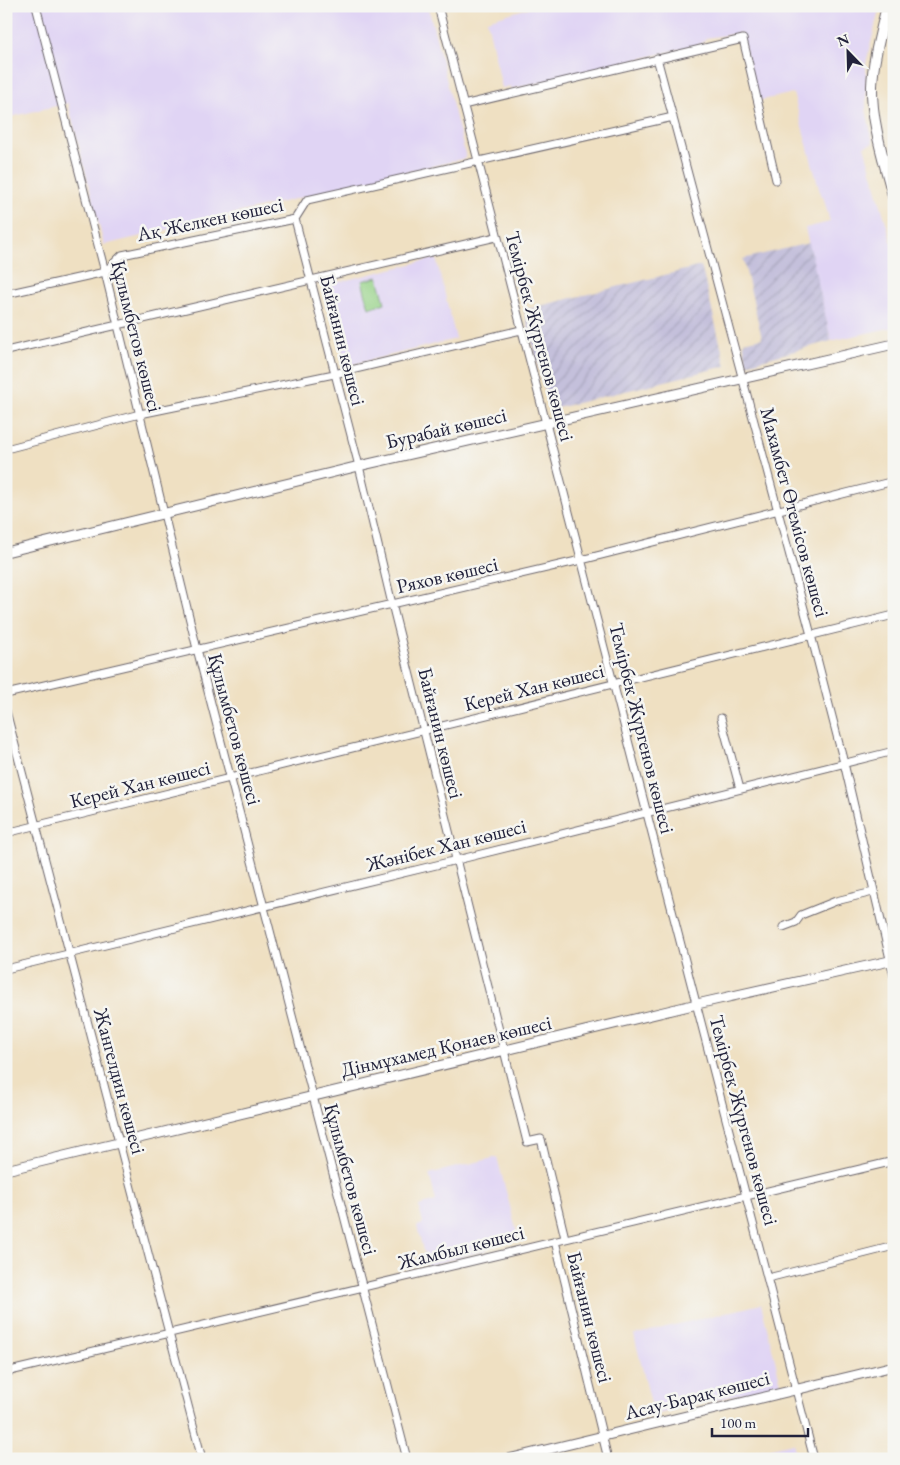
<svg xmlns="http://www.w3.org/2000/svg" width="900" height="1465" viewBox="0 0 900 1465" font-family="'EB Garamond',serif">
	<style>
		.built { fill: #e0d4f4 }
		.industrial { fill: url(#industrial-furrows) }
		.pitch { fill: #95d287; stroke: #5c7a61 }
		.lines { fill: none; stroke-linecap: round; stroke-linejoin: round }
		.minor-casing { stroke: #6a646a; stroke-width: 9 }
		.tertiary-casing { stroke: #6a646a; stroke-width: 11 }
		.secondary-casing { stroke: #6a646a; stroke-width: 12 }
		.minor { stroke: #fff; stroke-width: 7 }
		.tertiary { stroke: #fff; stroke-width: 9 }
		.secondary { stroke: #fff; stroke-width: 10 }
		.labels { text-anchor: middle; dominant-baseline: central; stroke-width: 5; stroke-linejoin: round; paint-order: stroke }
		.street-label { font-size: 20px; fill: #22223b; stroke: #f6f6f2 }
	</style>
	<defs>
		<pattern id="industrial-furrows" width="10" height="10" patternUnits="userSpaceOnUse" patternTransform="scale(1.25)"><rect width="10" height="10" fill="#c4c0db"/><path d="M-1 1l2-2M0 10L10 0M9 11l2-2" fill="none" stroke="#a8a5bd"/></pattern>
	</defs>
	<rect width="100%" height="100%" fill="#f6f6f2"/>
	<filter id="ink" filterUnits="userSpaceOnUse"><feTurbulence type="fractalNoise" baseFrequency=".02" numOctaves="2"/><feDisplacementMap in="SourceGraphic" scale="10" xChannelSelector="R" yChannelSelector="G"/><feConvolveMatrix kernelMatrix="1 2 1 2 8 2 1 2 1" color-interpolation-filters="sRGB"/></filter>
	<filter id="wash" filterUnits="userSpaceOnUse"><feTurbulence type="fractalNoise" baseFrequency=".0096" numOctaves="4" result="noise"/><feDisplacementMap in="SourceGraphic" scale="20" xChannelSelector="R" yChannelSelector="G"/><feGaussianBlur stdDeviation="1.12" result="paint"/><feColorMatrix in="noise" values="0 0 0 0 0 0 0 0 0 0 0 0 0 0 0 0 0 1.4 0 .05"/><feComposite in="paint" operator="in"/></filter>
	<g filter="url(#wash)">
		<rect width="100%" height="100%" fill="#efe0c2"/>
		<!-- built -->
		<path class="built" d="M6,6H428L466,158L104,245L68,103L6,118Z
			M535,6H880L866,63V109L873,143L864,146L894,251V327L831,341L805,228L830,222L823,196H821L793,93L758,101L741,33L706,38L701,44L552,80L511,89L510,86L502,88L487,20Z
			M436,258L456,339L346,366L326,285Z
			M497,1157L517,1233L485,1242L487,1250L427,1266L417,1226L423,1224L419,1206L436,1201L429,1174Z
			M761,1304L781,1384L654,1415L634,1335Z
			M793,1443L797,1459H728L768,1449Z"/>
		<!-- industrial -->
		<path class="industrial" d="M809,243L831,341L747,364L743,342L762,338L743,259Z
			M701,266L726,366L549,410L524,310Z"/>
		<!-- pitch -->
		<path class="pitch" d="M378,277L385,303L369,308L362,281Z"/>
	</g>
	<g filter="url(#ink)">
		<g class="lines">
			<!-- minor casing -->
			<g class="minor-casing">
				<path id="minor" d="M36,6L105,272L197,649L407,1459
					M438,6L814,1459
					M657,58L811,635L844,763L894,976
					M463,105L743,39L776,180
					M295,219L359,466L392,604L527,1142L541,1139L565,1238
					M6,294L105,272L122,255L295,219L307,200L673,117
					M6,351L496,237
					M6,449L140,414L334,374L521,330
					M6,694L581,560L894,481
					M6,711L202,1459
					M721,718L740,789
					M6,833L894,615
					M783,927L796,922L801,915L836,901L873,892
					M6,969L457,860L894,751
					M555,1241L608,1459
					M768,1278L894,1246
					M6,1372L894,1161"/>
			</g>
			<!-- tertiary casing -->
			<g class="tertiary-casing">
				<path id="tertiary" d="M6,552L359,466L894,344
					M6,1170L697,1004L894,960
					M508,1459L894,1366"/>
			</g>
			<!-- secondary casing -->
			<g class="secondary-casing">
				<path id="secondary" d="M887,6C881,32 873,59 872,86C871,122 885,164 894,199"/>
			</g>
			<!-- minor -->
			<use href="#minor" class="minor"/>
			<!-- tertiary -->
			<use href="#tertiary" class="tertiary"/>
			<!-- secondary -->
			<use href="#secondary" class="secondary"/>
		</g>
	</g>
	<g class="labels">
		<!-- street labels -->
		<g class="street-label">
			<text transform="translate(210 219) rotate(-12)">Ақ Желкен көшесі</text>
			<text transform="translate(137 336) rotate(76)">Құлымбетов көшесі</text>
			<text transform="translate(540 336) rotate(75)">Темірбек Жүргенов көшесі</text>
			<text transform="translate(343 340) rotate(76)">Байғанин көшесі</text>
			<text transform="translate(446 428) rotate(-13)">Бурабай көшесі</text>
			<text transform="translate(795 512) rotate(75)">Махамбет Өтемісов көшесі</text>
			<text transform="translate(447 575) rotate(-13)">Ряхов көшесі</text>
			<text transform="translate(534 687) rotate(-14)">Керей Хан көшесі</text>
			<text transform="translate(642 728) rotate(76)">Темірбек Жүргенов көшесі</text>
			<text transform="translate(235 729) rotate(75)">Құлымбетов көшесі</text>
			<text transform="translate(441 733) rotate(76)">Байғанин көшесі</text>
			<text transform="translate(140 784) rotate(-14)">Керей Хан көшесі</text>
			<text transform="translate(446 845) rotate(-14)">Жәнібек Хан көшесі</text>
			<text transform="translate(446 1046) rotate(-13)">Дінмұхамед Қонаев көшесі</text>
			<text transform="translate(120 1081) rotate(75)">Жангелдин көшесі</text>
			<text transform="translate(744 1120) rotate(75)">Темірбек Жүргенов көшесі</text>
			<text transform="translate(351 1179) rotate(75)">Құлымбетов көшесі</text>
			<text transform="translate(461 1247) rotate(-14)">Жамбыл көшесі</text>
			<text transform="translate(590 1317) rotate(76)">Байғанин көшесі</text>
			<text transform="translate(697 1395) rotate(-14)">Асау-Барақ көшесі</text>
		</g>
	</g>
	<!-- margin -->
	<rect width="900" height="1465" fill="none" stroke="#f6f6f2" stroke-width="25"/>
	<!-- north arrow -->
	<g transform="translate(848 52) rotate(337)" stroke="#f6f6f2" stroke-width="4" paint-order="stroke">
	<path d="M0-4L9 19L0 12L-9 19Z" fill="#22223b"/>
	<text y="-8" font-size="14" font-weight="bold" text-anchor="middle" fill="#22223b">N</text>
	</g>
	<!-- scale -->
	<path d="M712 1428v8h96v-8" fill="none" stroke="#22223b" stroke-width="2.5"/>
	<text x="720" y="1428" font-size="15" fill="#22223b" stroke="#f6f6f2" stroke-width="4" paint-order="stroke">100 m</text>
</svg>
